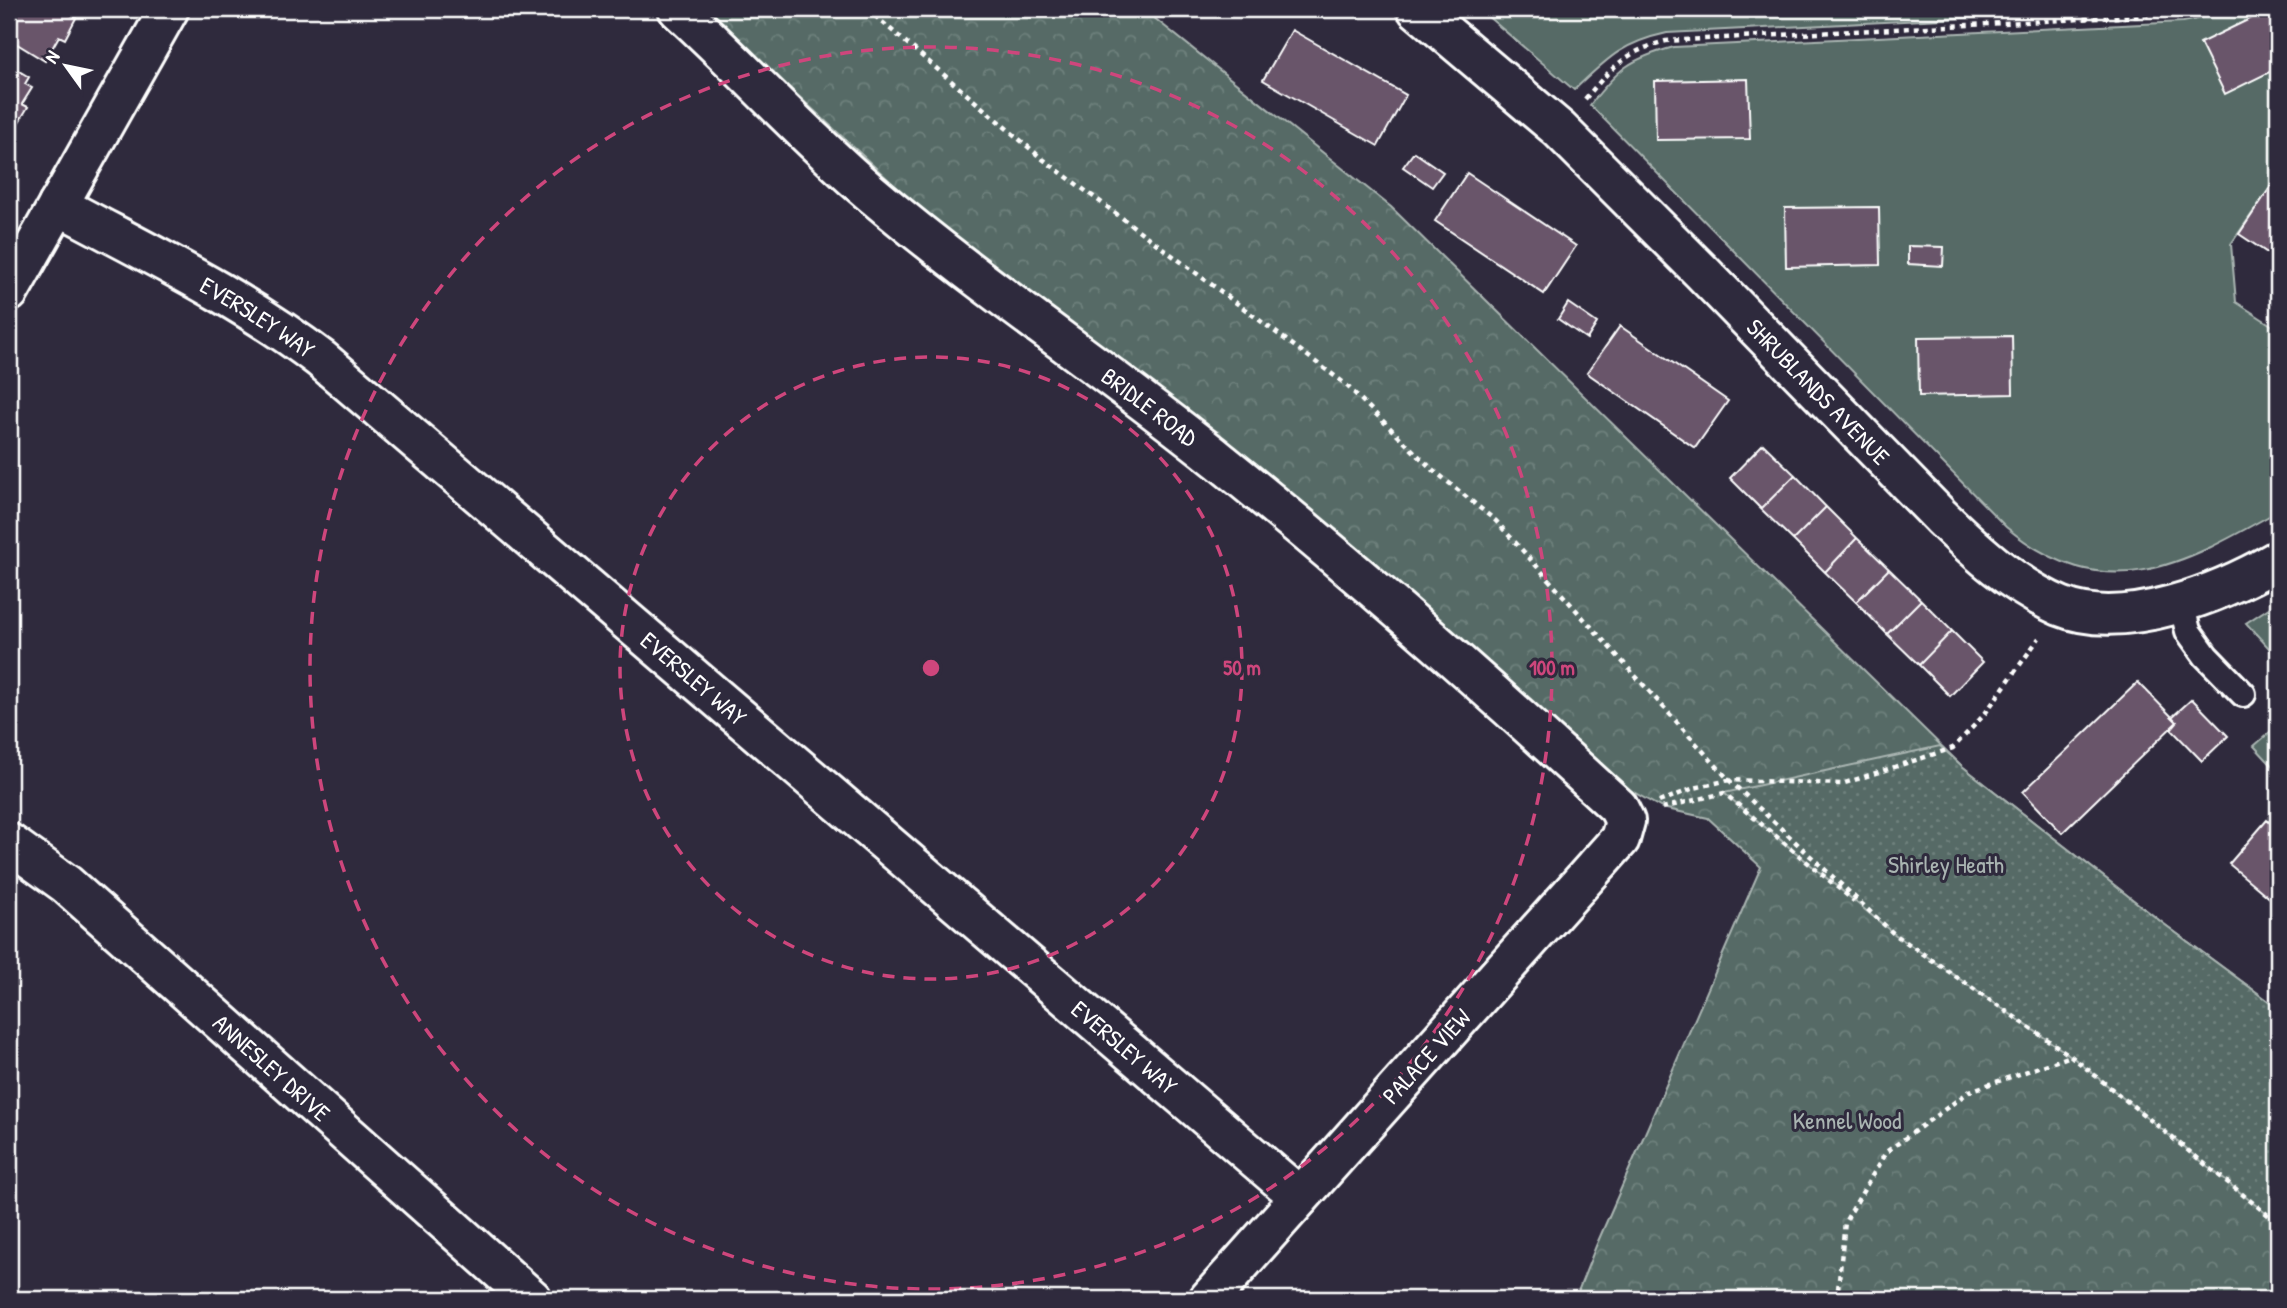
<svg xmlns="http://www.w3.org/2000/svg" width="2287" height="1308" viewBox="0 0 2287 1308" font-family="'Patrick Hand',sans-serif">
	<style>
		.grass { fill: #566b66; stroke: #aab5b2; stroke-width: 2 }
		.forest { fill: url(#forest-crowns); stroke: #aab5b2; stroke-width: 2 }
		.park { fill: url(#park-dots); stroke: #aab5b2; stroke-width: 2 }
		.building { fill: #69546b; stroke: #fff; stroke-width: 2 }
		.lines { fill: none; stroke-linecap: round; stroke-linejoin: round }
		.service-casing { stroke: #fff; stroke-width: 30 }
		.minor-casing { stroke: #fff; stroke-width: 44 }
		.path { stroke: #fff; stroke-width: 4.5; stroke-dasharray: 5 5; stroke-linecap: butt }
		.service { stroke: #2f2a3d; stroke-width: 24 }
		.minor { stroke: #2f2a3d; stroke-width: 38 }
		.ring { fill: none; stroke: #ce467c; stroke-width: 3.5; stroke-dasharray: 12 9 }
		.labels { text-anchor: middle; dominant-baseline: central; stroke-width: 6; stroke-linejoin: round; paint-order: stroke }
		.street-label { font-size: 24px; fill: #fff; stroke: #2f2a3d }
		.park-label { font-size: 24px; fill: #aab5b2; stroke: #2f2a3d }
		.centre { fill: #ce467c; stroke: #2f2a3d; stroke-width: 3.5 }
		.ring-label { font-size: 21px; text-anchor: middle; font-weight: bold; fill: #ce467c; stroke: #2f2a3d; stroke-width: 6; stroke-linejoin: round; paint-order: stroke }
	</style>
	<defs>
		<pattern id="forest-crowns" width="20" height="18" patternUnits="userSpaceOnUse" patternTransform="scale(1.75)"><rect width="20" height="18" fill="#566b66"/><path d="M2 6a3 3 0 1 1 6 0M12 15a3 3 0 1 1 6 0" fill="none" stroke="#6f817d"/></pattern>
		<pattern id="park-dots" width="8" height="8" patternUnits="userSpaceOnUse" patternTransform="scale(1.75)"><rect width="8" height="8" fill="#566b66"/><path d="M2 2h.1M6 6h.1" fill="none" stroke="#6f817d" stroke-width="1.8" stroke-linecap="round"/></pattern>
	</defs>
	<rect width="100%" height="100%" fill="#2f2a3d"/>
	<filter id="ink" filterUnits="userSpaceOnUse"><feTurbulence type="fractalNoise" baseFrequency=".0143" numOctaves="2"/><feDisplacementMap in="SourceGraphic" scale="14" xChannelSelector="R" yChannelSelector="G"/><feConvolveMatrix kernelMatrix="1 2 1 2 8 2 1 2 1" color-interpolation-filters="sRGB"/></filter>
	<g filter="url(#ink)">
		<!-- grass -->
		<path class="grass" d="M1479,9H2139L1667,33C1621,43 1607,59 1574,90Z
			M2214,9H2278V176L2231,244L2236,302L2276,328L2278,326V511C2181,566 2104,609 2006,527L1590,105C1618,69 1629,59 1674,47L2183,22C2194,20 2207,18 2214,9Z
			M2278,602V658L2246,623Z
			M2278,725V772L2254,746Z"/>
		<!-- forest -->
		<path class="forest" d="M705,9H1143L1391,207L1962,766L2164,924L2278,1008V1299H1575L1596,1246L1761,867L1708,818L1662,808L1612,780L1084,334L944,227L891,182Z"/>
		<!-- park -->
		<path class="park" d="M1940,746L1962,766L2164,924L2278,1008V1223L2071,1056L1893,933L1724,793Z"/>
		<!-- building -->
		<path class="building" d="M13,9H60L76,18L65,39L59,36L45,61L9,39V17Z
			M2257,9H2278V68L2225,94L2200,43L2256,16Z
			M1292,30L1406,95L1378,146L1263,80Z
			M9,65L29,77L25,84L32,88L22,104L28,107L16,127L9,123Z
			M1748,79L1750,139L1656,140L1655,81Z
			M1414,152L1443,172L1432,187L1403,167Z
			M1467,173L1576,246L1544,294L1435,221Z
			M2278,176V241L2269,254L2239,234Z
			M1879,207L1880,265L1786,267L1785,208Z
			M1908,246L1944,247L1943,266L1908,264Z
			M1568,303L1597,323L1587,339L1558,319Z
			M1620,326L1728,401L1695,448L1587,373Z
			M2012,336L2013,394L1919,396L1918,337Z
			M1763,444L1795,475L1761,509L1730,478Z
			M1795,475L1826,507L1793,540L1761,509Z
			M1826,507L1857,538L1825,572L1793,540Z
			M1857,538L1889,569L1856,602L1825,572Z
			M1889,569L1921,600L1887,634L1856,602Z
			M1921,600L1952,631L1919,665L1887,634Z
			M1952,631L1983,662L1950,696L1919,665Z
			M2138,682L2177,722L2062,833L2023,792Z
			M2192,699L2228,736L2202,761L2171,729L2177,722L2172,717Z
			M2267,820L2278,830V905L2229,864Z"/>
		<g class="lines">
			<!-- service casing -->
			<g class="service-casing">
				<path id="service" d="M2181,602L2188,631L2206,656L2243,694"/>
			</g>
			<!-- minor casing -->
			<g class="minor-casing">
				<g id="minor">
					<path id="s1" d="M678,9C744,69 803,135 871,193C983,288 1106,369 1220,461C1357,571 1489,688 1618,807L1625,821L1620,839L1209,1299"/>
					<path id="s2" d="M1417,9L1559,129L1701,271L1941,517C1976,551 2014,586 2060,606C2125,633 2222,592 2278,560"/>
					<path id="s3" d="M58,205C147,253 240,297 321,359L1300,1197"/>
					<path d="M9,292L169,9"/>
					<path id="s4" d="M9,843L66,884L532,1299"/>
				</g>
			</g>
			<!-- path -->
			<path class="path" d="M867,9L1040,157L1344,383L1432,469L1496,521L1729,780L1893,933L2071,1056L2278,1223
				M1585,99C1612,67 1625,52 1666,41L2194,13L2202,9
				M1659,802L1694,788L1729,780L1842,784L1953,748L1984,715L2039,638
				M1662,808L1724,793L1854,901
				M1837,1299L1845,1222L1886,1152L1970,1091L2071,1056"/>
			<!-- service -->
			<use href="#service" class="service"/>
			<!-- minor -->
			<use href="#minor" class="minor"/>
		</g>
	</g>
	<!-- distance rings -->
	<g class="ring">
		<circle cx="931" cy="668" r="311"/>
		<circle cx="931" cy="668" r="621"/>
	</g>
	<g class="labels">
		<!-- street labels -->
		<g class="street-label">
			<text stroke="none"><textPath href="#s3" startOffset="229">EVERSLEY WAY</textPath></text>
			<text stroke="none"><textPath href="#s2" startOffset="555">SHRUBLANDS AVENUE</textPath></text>
			<text stroke="none"><textPath href="#s1" startOffset="618">BRIDLE ROAD</textPath></text>
			<text stroke="none"><textPath href="#s3" startOffset="796">EVERSLEY WAY</textPath></text>
			<text stroke="none"><textPath href="#s3" startOffset="1363">EVERSLEY WAY</textPath></text>
			<text transform="translate(1426 1056) rotate(-48)">PALACE VIEW</text>
			<text stroke="none"><textPath href="#s4" startOffset="346">ANNESLEY DRIVE</textPath></text>
		</g>
		<!-- park labels -->
		<g class="park-label">
			<text x="1946" y="864">Shirley Heath</text>
			<text x="1847" y="1120">Kennel Wood</text>
		</g>
	</g>
	<circle cx="931" cy="668" r="10" class="centre"/>
	<g class="ring-label">
		<text x="1242" y="675">50 m</text>
		<text x="1552" y="675">100 m</text>
	</g>
	<!-- margin -->
	<rect width="2287" height="1308" fill="none" stroke="#2f2a3d" stroke-width="35"/>
	<rect x="18" y="18" width="2252" height="1273" fill="none" stroke="#fff" stroke-width="2.5" filter="url(#ink)"/>
	<!-- north arrow -->
	<g transform="translate(66 66) rotate(303)" stroke="#2f2a3d" stroke-width="5" paint-order="stroke">
	<path d="M0-5L12 26L0 18L-12 26Z" fill="#ffffff"/>
	<text y="-10" font-size="19" font-weight="bold" text-anchor="middle" fill="#ffffff">N</text>
	</g>
</svg>
